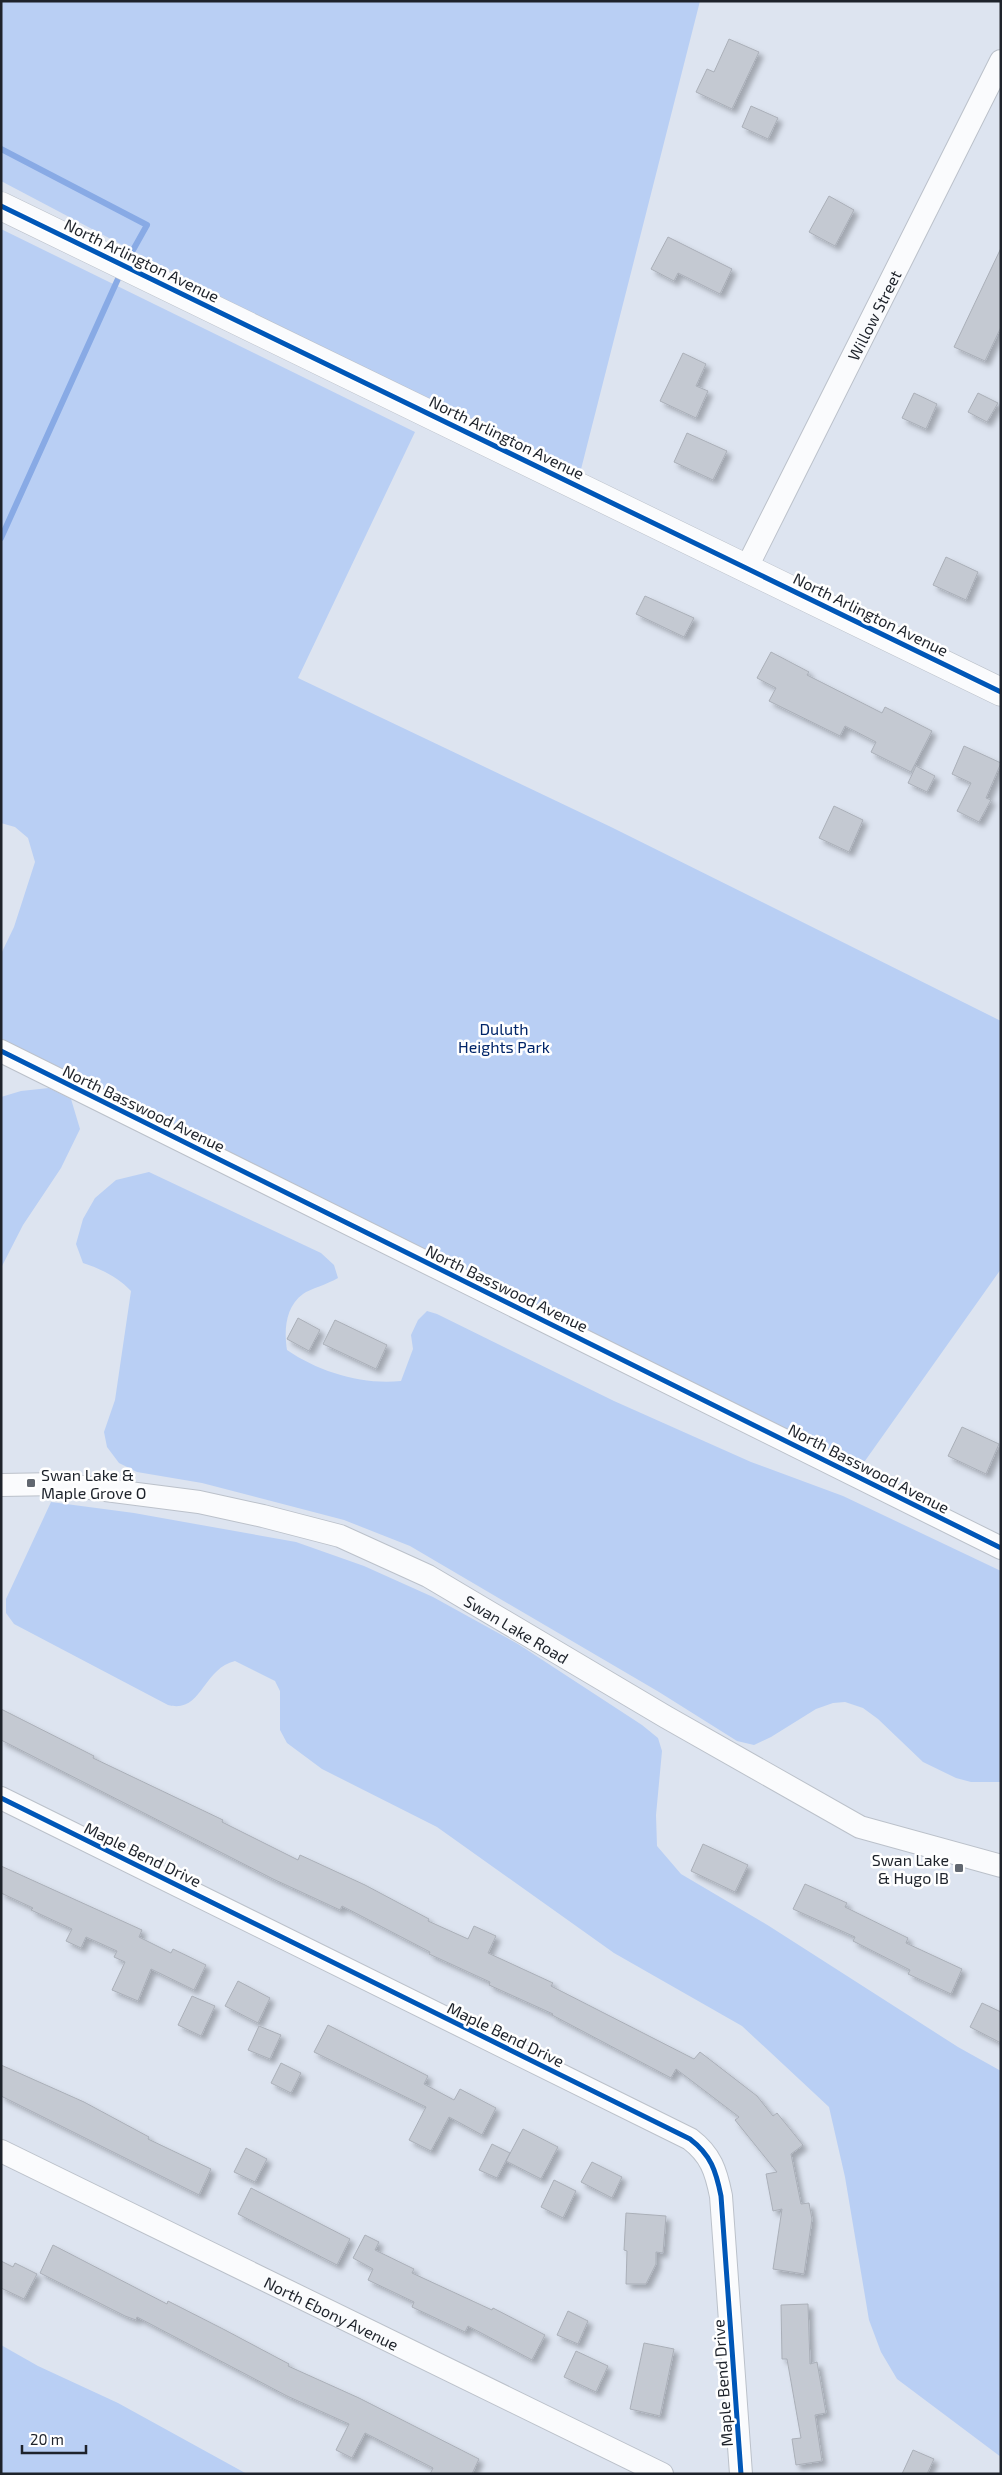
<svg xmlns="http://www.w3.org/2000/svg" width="1002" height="2475" viewBox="0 0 1002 2475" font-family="'Exo 2',sans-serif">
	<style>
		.green { fill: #b9cff4 }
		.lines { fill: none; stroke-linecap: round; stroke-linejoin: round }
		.stream { stroke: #88aae5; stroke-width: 6 }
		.building { fill: #c4c9d2; stroke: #aaafb8; filter: url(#shadow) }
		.minor-casing { stroke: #bbc1ca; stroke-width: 24 }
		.major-casing { stroke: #bbc1ca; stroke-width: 29 }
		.minor { stroke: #fafbfd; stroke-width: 22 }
		.major { stroke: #fafbfd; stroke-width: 28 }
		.cycleway-casing { stroke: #fff; stroke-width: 8 }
		.cycleway { stroke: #0057b8; stroke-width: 5 }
		.poi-dot { fill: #616770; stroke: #fff; stroke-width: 2 }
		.labels { text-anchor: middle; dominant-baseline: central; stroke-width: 5; stroke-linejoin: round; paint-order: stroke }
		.street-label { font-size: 16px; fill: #1e232b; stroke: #fff }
		.park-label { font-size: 16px; fill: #002569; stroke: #fff }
		.poi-label { font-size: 16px; fill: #1e232b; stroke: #fff; text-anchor: start }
	</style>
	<defs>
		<filter id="shadow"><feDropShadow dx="4.5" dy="4.5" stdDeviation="2.5" flood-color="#0004"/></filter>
	</defs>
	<rect width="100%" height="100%" fill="#dde4f0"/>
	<!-- green -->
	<path class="green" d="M1,1H700L577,485L1,181Z
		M1,229L415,432L298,678L611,827L1001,1021V1269L855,1475L1,1051V954L14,927L35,862L28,838L15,827L1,823Z
		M49,1088L71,1099L80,1129L61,1168L23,1225L1,1268V1097L21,1091Z
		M149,1172L321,1253L334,1265L338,1278C328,1284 310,1289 303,1294C285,1307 284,1331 287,1350C319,1372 362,1385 401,1381L413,1349L411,1335L418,1320L427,1311L437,1314L614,1401L751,1462L843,1496L1001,1571V1782H971L956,1778L923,1762L878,1719L863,1708L845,1702L833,1703L816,1709L771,1737L754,1745L737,1741L659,1692L410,1546L344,1520L202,1483L137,1472L119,1463L107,1447L104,1432L115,1400L131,1291C118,1277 101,1269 83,1263L76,1244L83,1219L95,1198L116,1180Z
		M51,1502L134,1513L296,1542L364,1566L433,1597L518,1644L642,1725L658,1738L662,1751L656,1815L657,1846L681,1874L769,1926L958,2047L1001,2071V2457L897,2379L881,2352L869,2320L845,2177L829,2107L742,2026L614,1953L437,1827L322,1769L287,1743L280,1730V1691L275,1681L235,1661C202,1669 202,1714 168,1705L14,1624L6,1613V1599Z
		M1,2345L38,2366L118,2403L247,2474H1Z"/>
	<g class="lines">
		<!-- stream -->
		<path class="stream" d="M1,149L147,225L128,259
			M1,538L122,270"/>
	</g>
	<!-- building -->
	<path class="building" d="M729,39L759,52L732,109L696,92L707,69L714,72Z
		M751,106L778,118L768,139L742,127Z
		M829,196L854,210L835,246L809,232Z
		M668,237L732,269L720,294L678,273L674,281L651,269Z
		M1001,248V327L985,361L954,347Z
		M683,353L706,364L696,386L708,391L696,418L660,401Z
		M914,393L937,404L926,429L902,418Z
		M978,393L998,403L987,422L968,412Z
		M687,433L727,451L713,480L674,462Z
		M946,557L978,572L966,600L933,585Z
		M645,596L694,618L684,637L636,614Z
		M771,652L809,672L807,675L882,713L885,707L932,731L911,772L871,752L876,742L845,726L840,736L769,701L776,688L757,678Z
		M964,746L1001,763L986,798L991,800L979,822L957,811L971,783L952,774Z
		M916,766L935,776L927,792L908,783Z
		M834,806L863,820L849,852L819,838Z
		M298,1318L320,1330L309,1351L287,1339Z
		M335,1320L387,1345L376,1369L323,1344Z
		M962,1427L999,1444L986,1474L948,1456Z
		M1,1709L94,1756L93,1758L223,1820L222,1822L298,1860L300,1855L365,1885L429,1919L428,1921L468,1939L474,1926L496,1936L488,1953L553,1983L551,1986L694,2059L700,2052L757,2096L773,2116L777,2113L803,2145L791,2154L801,2204L809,2203L812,2219L804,2274L773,2269L782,2209L773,2211L766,2174L777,2172L735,2120L739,2117L676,2069L671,2078L552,2015L553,2014L489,1985L490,1982L429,1954L430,1952L342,1906L340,1910L273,1879L1,1740Z
		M703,1844L748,1865L735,1892L691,1871Z
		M1,1866L142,1930L139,1937L171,1953L173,1949L206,1965L194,1990L151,1969L138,2001L112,1990L125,1962L114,1957L117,1951L86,1937L81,1948L66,1941L72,1929L31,1910L33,1908L1,1893Z
		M805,1884L847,1903L845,1907L908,1938L906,1943L962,1969L951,1994L908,1974L910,1970L853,1941L855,1937L793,1909Z
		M238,1981L270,1998L258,2023L225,2006Z
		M192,1996L215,2006L201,2036L178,2025Z
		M982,2003L1001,2012V2043L970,2027Z
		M328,2025L428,2076L424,2084L454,2100L460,2089L496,2108L482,2135L449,2117L431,2151L409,2140L426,2107L314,2052Z
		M259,2026L281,2035L270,2059L248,2050Z
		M281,2063L301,2073L291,2093L271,2083Z
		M1,2065L84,2102L149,2137L148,2139L211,2169L199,2195L1,2096Z
		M523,2129L558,2147L541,2179L506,2161Z
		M492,2144L510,2153L497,2178L479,2170Z
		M246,2148L267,2159L255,2182L234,2172Z
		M592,2162L622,2177L612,2198L581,2182Z
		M554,2180L576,2191L563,2218L541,2207Z
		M251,2188L350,2239L337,2265L238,2214Z
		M626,2213L666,2216L663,2253L656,2252V2264L646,2284H626L627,2251L624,2250Z
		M365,2235L379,2242L375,2250L414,2269L412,2273L492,2310L493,2308L545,2335L532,2360L468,2326L465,2332L412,2307L414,2302L368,2280L373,2269L353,2258Z
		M53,2245L167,2304L168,2301L225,2330L289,2364L288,2366L359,2398L479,2459L472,2474H430L433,2468L365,2433L352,2458L336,2450L349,2424L287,2396L137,2317L136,2320L125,2316L40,2273Z
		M1,2261L13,2267L15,2263L37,2274L24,2299L1,2288Z
		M808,2304L810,2364L817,2362L826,2413L815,2415L822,2461L796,2465L792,2439L801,2438L787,2359H782L781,2305Z
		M568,2311L588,2321L578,2344L557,2335Z
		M644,2343L674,2349L660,2416L630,2409Z
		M576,2351L608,2366L596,2392L564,2377Z
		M913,2450L934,2459L927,2474H902Z"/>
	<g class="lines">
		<!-- minor casing -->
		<g class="minor-casing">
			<g id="minor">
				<path id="s1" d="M747,567L1001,61"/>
				<path d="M1,1051L1001,1548"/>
				<path id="s2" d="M1,1485L59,1484L199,1502L263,1516L340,1536L428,1576L666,1717L860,1827L1001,1866"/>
				<path d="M1,1798L690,2139C711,2155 716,2171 721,2196L741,2474"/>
				<path id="s3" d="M1,2151L662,2474"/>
			</g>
		</g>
		<!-- major casing -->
		<g class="major-casing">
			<path id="major" d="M1,206L1001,692"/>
		</g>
		<!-- minor -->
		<use href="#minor" class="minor"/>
		<!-- major -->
		<use href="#major" class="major"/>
		<!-- cycleway casing -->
		<g class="cycleway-casing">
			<path id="cycleway" d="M1,206L1001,692
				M1,1051L1001,1548
				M1,1798L690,2139C711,2155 716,2171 721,2196L741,2474"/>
		</g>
		<!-- cycleway -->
		<use href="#cycleway" class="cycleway"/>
	</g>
	<!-- markers -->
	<g class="poi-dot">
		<rect x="26" y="1478" width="10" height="10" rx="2.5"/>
		<rect x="954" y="1863" width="10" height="10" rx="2.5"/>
	</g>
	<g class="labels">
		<!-- street labels -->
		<g class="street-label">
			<text transform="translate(142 260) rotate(26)">North Arlington Avenue</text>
			<text stroke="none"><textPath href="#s1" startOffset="282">Willow Street</textPath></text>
			<text transform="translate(507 437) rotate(26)">North Arlington Avenue</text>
			<text transform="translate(871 614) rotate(26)">North Arlington Avenue</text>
			<text transform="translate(144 1108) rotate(26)">North Basswood Avenue</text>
			<text transform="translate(507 1288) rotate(26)">North Basswood Avenue</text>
			<text transform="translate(869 1468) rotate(27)">North Basswood Avenue</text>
			<text stroke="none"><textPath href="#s2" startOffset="544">Swan Lake Road</textPath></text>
			<text transform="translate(143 1854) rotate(26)">Maple Bend Drive</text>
			<text transform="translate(506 2034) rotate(26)">Maple Bend Drive</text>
			<text stroke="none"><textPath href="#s3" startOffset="368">North Ebony Avenue</textPath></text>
			<text transform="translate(722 2383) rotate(-94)">Maple Bend Drive</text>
		</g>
		<!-- park labels -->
		<g class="park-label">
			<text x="504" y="1028">Duluth<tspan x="504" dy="18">Heights Park</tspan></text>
		</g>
		<!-- poi labels -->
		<g class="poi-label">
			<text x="41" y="1474">Swan Lake &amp;<tspan x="41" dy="18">Maple Grove O</tspan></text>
			<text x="949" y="1859" text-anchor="end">Swan Lake<tspan x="949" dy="18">&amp; Hugo IB</tspan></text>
		</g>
	</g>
	<!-- border -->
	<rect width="1002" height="2475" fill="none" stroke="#1e232b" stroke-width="5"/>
	<!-- scale -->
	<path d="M22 2445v8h64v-8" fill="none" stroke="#1e232b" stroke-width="2.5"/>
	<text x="30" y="2445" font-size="15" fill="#1e232b" stroke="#ffffff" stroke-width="4" paint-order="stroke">20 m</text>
</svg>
